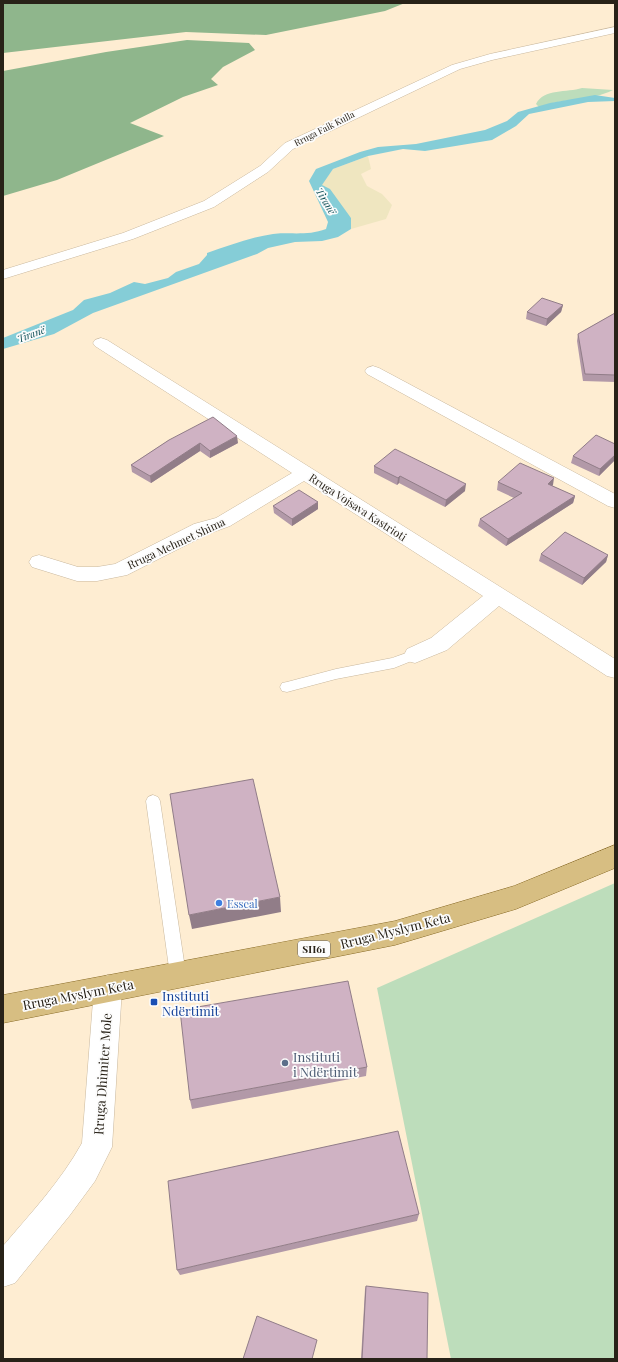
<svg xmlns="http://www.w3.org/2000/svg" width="618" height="1362" viewBox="0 0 618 1362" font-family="'Playfair Display',serif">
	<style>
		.green { fill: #bdddbb }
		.forest { fill: #8fb68c }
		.sand { fill: #efe6c0 }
		.water { fill: #85cdd7 }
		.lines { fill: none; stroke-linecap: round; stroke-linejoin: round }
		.service-casing { stroke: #c9b89e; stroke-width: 1 }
		.minor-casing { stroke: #c9b89e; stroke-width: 1 }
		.primary-casing { stroke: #896b26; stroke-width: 1 }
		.service { fill: #fff; fill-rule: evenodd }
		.minor { fill: #fff; fill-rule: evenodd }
		.primary { fill: #d7be82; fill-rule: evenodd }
		.wall { fill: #b299a8 }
		.shaded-wall { fill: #917d88 }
		.building { fill: #cfb2c3; stroke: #917d88 }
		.shop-dot { fill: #3f7fe0; stroke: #fcfcfc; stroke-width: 1.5 }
		.transit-dot { fill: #1a4fb4; stroke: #fcfcfc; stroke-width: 1.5 }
		.service-dot { fill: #5c6f8a; stroke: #fcfcfc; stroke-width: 1.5 }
		.labels { text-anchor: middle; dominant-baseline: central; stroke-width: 3.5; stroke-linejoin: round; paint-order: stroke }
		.far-street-label { font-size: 9px; fill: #282218; stroke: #fcfcfc }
		.far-water-label { font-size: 10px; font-style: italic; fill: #084b53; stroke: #fcfcfc }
		.shield { fill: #fcfcfc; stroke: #68635c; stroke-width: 1 }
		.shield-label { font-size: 10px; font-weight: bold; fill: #282218 }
		.street-label { font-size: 11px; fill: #282218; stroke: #fcfcfc }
		.shop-label { font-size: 11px; fill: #366cbe; stroke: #fcfcfc; text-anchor: start }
		.near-street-label { font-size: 13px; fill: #282218; stroke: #fcfcfc }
		.near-transit-label { font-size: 13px; fill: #164399; stroke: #fcfcfc; text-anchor: start }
		.near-service-label { font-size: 13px; fill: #4e5e75; stroke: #fcfcfc; text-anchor: start }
	</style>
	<rect width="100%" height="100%" fill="#feedd2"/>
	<!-- green -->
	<path class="green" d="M582,88L613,90C591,101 563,98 539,107L536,104C544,88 567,93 582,88Z
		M615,883V1359H451L377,988Z"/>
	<!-- forest -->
	<path class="forest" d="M3,3H405L385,11L266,35L186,32L3,53Z
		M187,40L249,43L255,50L223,67L211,79L218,85L183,97L130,123L164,136L57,180L3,196V71L106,52Z"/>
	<!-- sand -->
	<path class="sand" d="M368,156L371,169L361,174L367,186L382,194L392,205L386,219L351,229V218L321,185L333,169Z"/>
	<!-- water -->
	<path class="water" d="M595,95L615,98V101L588,102L529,114L516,126L492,140L425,151L403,149L368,156L333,169L322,185L330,189L351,218V229L338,237L322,241L295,242L268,248L257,254L93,313L54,334L3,349V338L73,310L84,300L110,293L134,282L145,284L168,278L176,272L199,264L207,255V253C228,246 251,237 273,234C292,232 308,236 326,229L328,222L309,181L316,169L360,152L378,147L416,144L485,130L507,121L518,112L550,103Z"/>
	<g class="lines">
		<!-- service casing -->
		<g class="service-casing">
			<path id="service" d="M415,650L419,652L421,655L419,658L394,668L336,679L287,692L282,691L280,687L282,683L287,682L336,669L392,658Z
				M153,795L158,797L160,801L186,975L184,980L178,983L172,980L170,975L146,801L148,797Z"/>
		</g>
		<!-- minor casing -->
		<g class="minor-casing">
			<path id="minor" d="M615,27V33L492,60L460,69L293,149L268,172L214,207L133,239L3,279V270L123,233L204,201L260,166L285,143L452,65L490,54Z
				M101,338L107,340L615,659V678L607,676L499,606L447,650L415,663L407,661L404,655L407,649L431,638L483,596L304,481L230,526L208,534L127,575L97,581H77L32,567L29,562L32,557L39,555L78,567H97L115,564L194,524L216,518L292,473L95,346L93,343L95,340Z
				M373,366L379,368L615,494V508L608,506L367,374L365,371L367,368Z
				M108,975L118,979L122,988L112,1147L95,1181L70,1215L15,1283L3,1287V1246C31,1213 61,1181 82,1143L94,988L98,979Z"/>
		</g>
		<!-- primary casing -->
		<g class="primary-casing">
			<path id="primary" d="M615,845V868L516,909L395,945L3,1023V995L395,921L514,886Z"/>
		</g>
		<!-- service -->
		<use href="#service" class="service"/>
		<!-- minor -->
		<use href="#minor" class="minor"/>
		<!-- primary -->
		<use href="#primary" class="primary"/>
	</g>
	<!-- wall -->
	<path class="wall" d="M563,305L561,312L546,326L526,319L527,312Z
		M615,313V382L583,381L577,341L578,334Z
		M169,440L238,443L210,458L200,451L151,483L132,472L131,465Z
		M615,444V460L599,476L571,463L573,456Z
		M374,466L465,491L445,507L399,483L397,485L374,473Z
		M498,482L553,485L552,486L575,496L573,503L506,546L478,526L480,519L514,498L497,490Z
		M318,502V509L292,526L274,513L273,506Z
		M541,554L608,555L606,562L582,585L539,561Z
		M367,1067L366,1076L192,1109L190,1100Z
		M419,1214L417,1221L180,1275L177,1270Z
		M366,1286L427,1359H361L365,1289Z"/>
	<!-- shaded-wall -->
	<path class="shaded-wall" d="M563,305L561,312L546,326L547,319Z
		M237,436L238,443L210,458V451Z
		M200,443V451L151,483L150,476Z
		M615,455V460L599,476L600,469Z
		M400,476L399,483L397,485L398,478Z
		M554,478L553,485L546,491L548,484Z
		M466,484L465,491L445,507L446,500Z
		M575,496L573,503L506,546L508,539Z
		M318,502V509L292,526V519Z
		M608,555L606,562L582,585L584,578Z
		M280,897L281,912L192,929L189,915Z"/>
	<!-- building -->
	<path class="building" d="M542,298L563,305L547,319L527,312Z
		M615,313V375L585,374L578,334Z
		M213,417L237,436L210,451L200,443L150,476L131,465L169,440Z
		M596,435L615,444V455L600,469L573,456Z
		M395,449L466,484L446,500L400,476L398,478L374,466Z
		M520,463L554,478L548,484L575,496L508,539L480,519L522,493L498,482Z
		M299,490L318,502L292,519L273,506Z
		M565,532L608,555L584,578L541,554Z
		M253,779L280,897L189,915L170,794Z
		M348,981L367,1067L190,1100L180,1010Z
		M398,1131L419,1214L177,1270L168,1181Z
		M366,1286L428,1293L427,1359H362Z
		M257,1316L317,1340L312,1359H243Z"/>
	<!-- markers -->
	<circle class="shop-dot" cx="219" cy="903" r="4"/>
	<rect class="transit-dot" x="150" y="998" width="8" height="8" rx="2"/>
	<circle class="service-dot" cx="285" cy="1063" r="4"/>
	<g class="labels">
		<!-- far-street labels -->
		<g class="far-street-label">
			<text transform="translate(324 128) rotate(-27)">Rruga Faik Kulla</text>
		</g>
		<!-- far-water labels -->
		<g class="far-water-label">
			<text transform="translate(326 201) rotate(59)">Tiranë</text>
			<text transform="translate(31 334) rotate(-20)">Tiranë</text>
		</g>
		<!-- shield labels -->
		<rect class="shield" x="298" y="941" width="32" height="16" rx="3"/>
		<g class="shield-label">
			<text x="314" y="949">SH61</text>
		</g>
		<!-- street labels -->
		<g class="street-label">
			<text transform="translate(358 507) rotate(33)">Rruga Vojsava Kastrioti</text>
			<text transform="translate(176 543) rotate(-25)">Rruga Mehmet Shima</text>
		</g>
		<!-- shop labels -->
		<g class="shop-label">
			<text x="227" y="903">Esseal</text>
		</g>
		<!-- near-street labels -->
		<g class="near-street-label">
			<text transform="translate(395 930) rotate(-14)">Rruga Myslym Keta</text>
			<text transform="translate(78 994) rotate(-11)">Rruga Myslym Keta</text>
			<text transform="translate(102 1074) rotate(-86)">Rruga Dhimiter Mole</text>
		</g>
		<!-- near-transit labels -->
		<g class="near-transit-label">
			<text x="162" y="995">Instituti<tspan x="162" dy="15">Ndërtimit</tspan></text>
		</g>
		<!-- near-service labels -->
		<g class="near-service-label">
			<text x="293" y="1056">Instituti<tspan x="293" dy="15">i Ndërtimit</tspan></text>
		</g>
	</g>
	<!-- border -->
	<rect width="618" height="1362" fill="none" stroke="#282218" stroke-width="8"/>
</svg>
